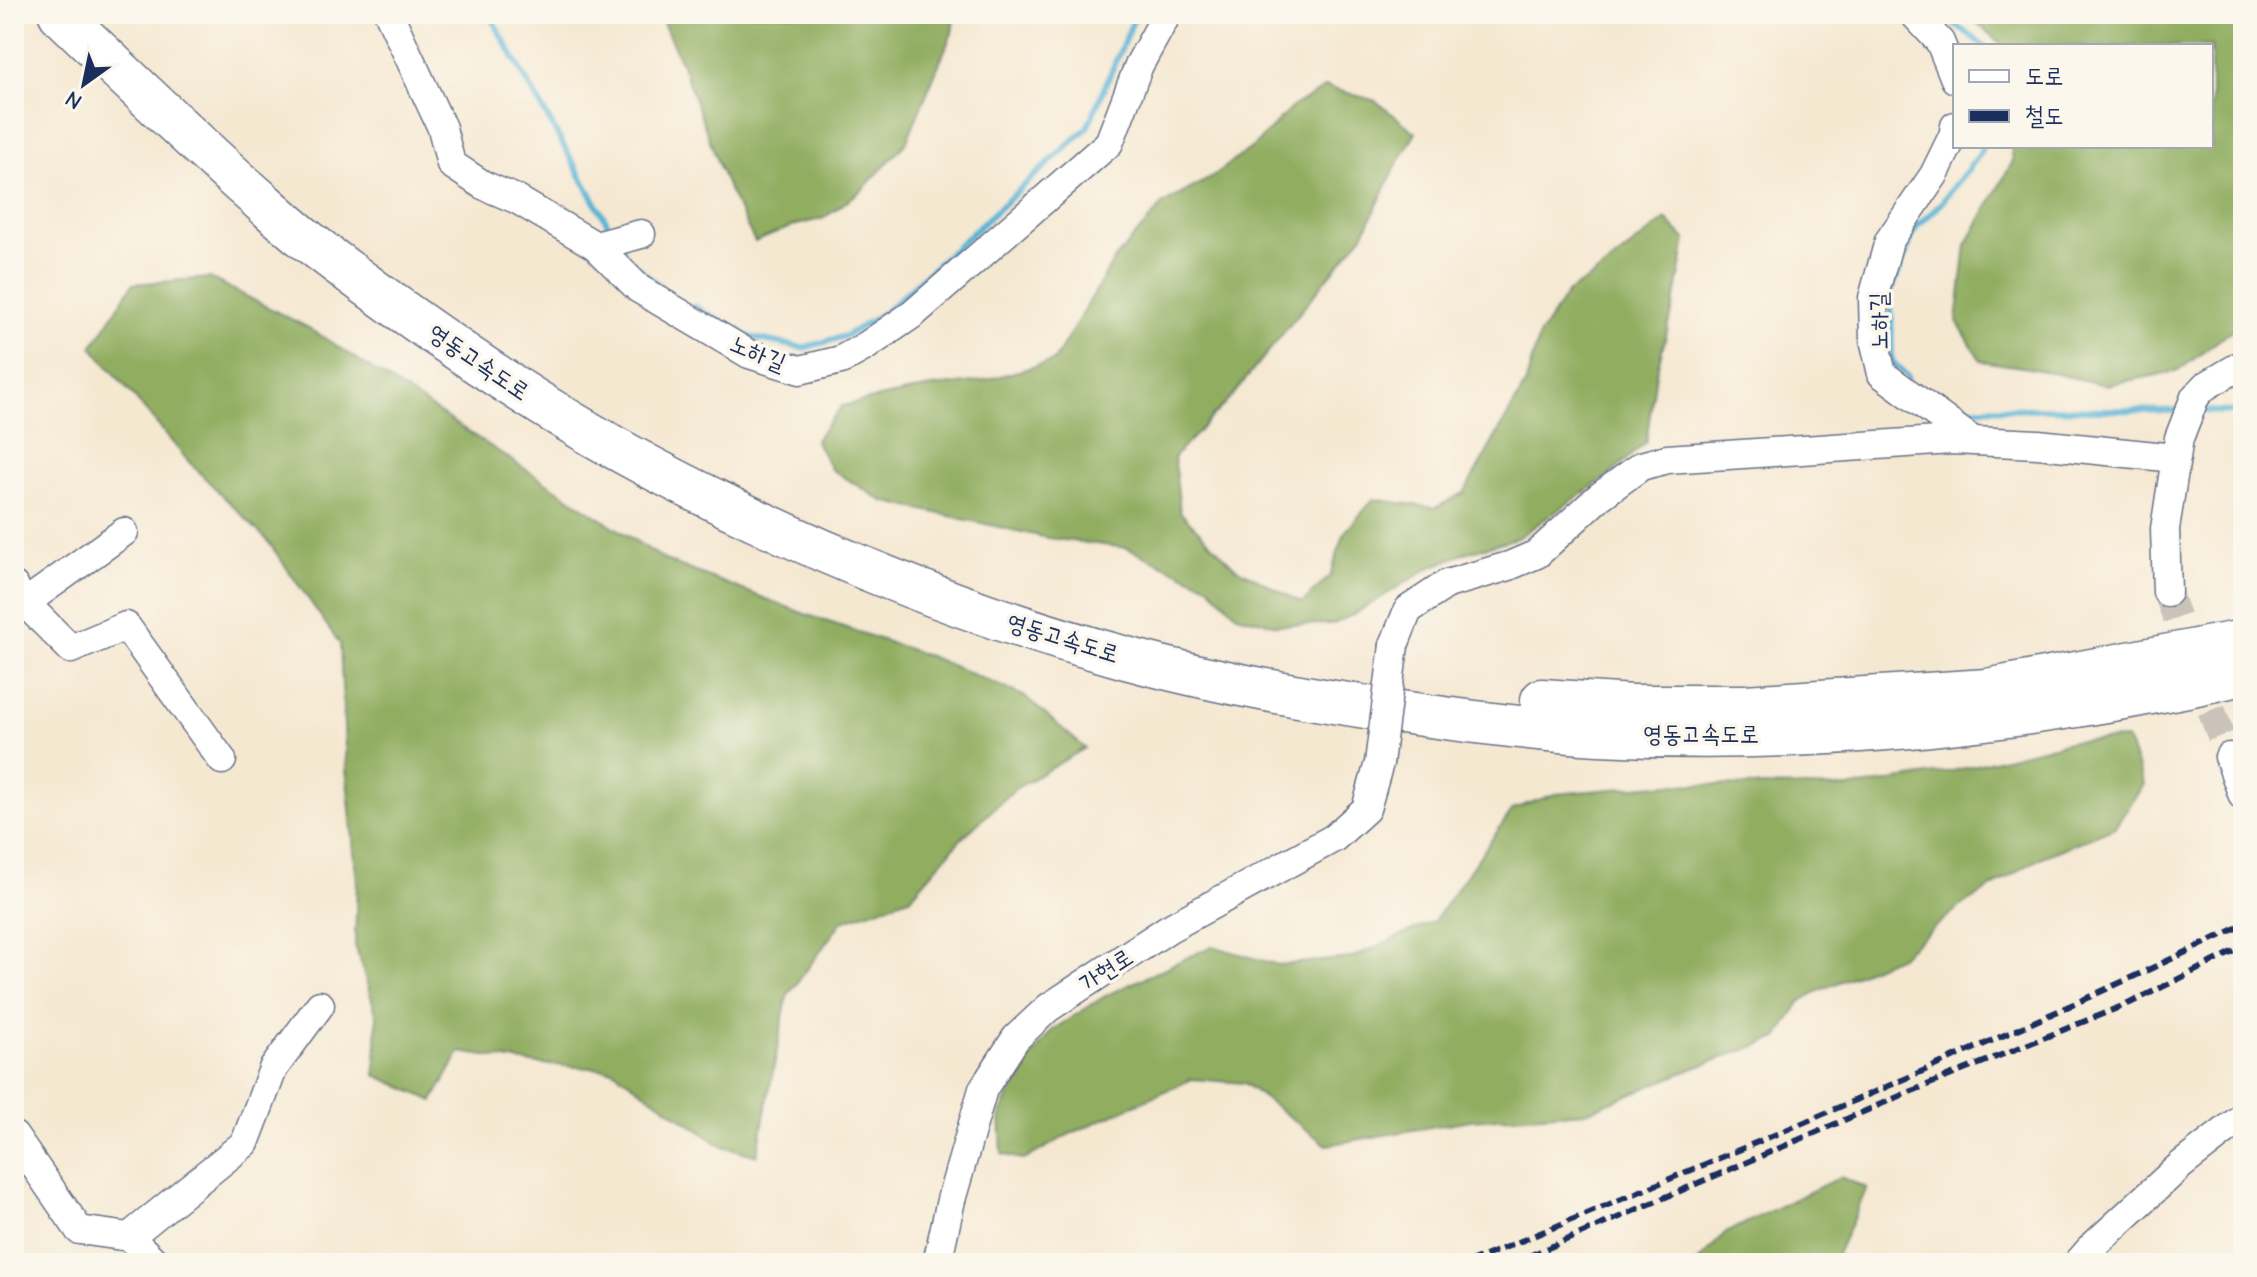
<svg xmlns="http://www.w3.org/2000/svg" width="2257" height="1277" viewBox="0 0 2257 1277" font-family="'Comic Neue','Poor Story',sans-serif">
	<style>
		.forest { fill: #90ad60; stroke: #566e5f; stroke-width: 2 }
		.lines { fill: none; stroke-linecap: round; stroke-linejoin: round }
		.stream { stroke: #59b3d6; stroke-width: 6 }
		.minor-tunnel { stroke: #c9c3ba; stroke-width: 28; stroke-dasharray: 28 14; stroke-linecap: butt }
		.minor-casing { stroke: #677086; stroke-width: 31 }
		.highway-casing { stroke: #677086; stroke-width: 45 }
		.minor { stroke: #fff; stroke-width: 28 }
		.highway { stroke: #fff; stroke-width: 42 }
		.rail { stroke: #1b2f5e; stroke-width: 6; stroke-dasharray: 12 6; stroke-linecap: butt }
		.minor-bridge-casing { stroke: #677086; stroke-width: 31; stroke-linecap: butt }
		.minor-bridge { stroke: #fff; stroke-width: 28 }
		.labels { text-anchor: middle; dominant-baseline: central; stroke-width: 7; stroke-linejoin: round; paint-order: stroke }
		.street-label { font-size: 24px; fill: #1b2f5e; stroke: #fbf7ec }
	</style>
	<rect width="100%" height="100%" fill="#fbf7ec"/>
	<filter id="ink" filterUnits="userSpaceOnUse"><feTurbulence type="fractalNoise" baseFrequency=".0125" numOctaves="2"/><feDisplacementMap in="SourceGraphic" scale="16" xChannelSelector="R" yChannelSelector="G"/><feConvolveMatrix kernelMatrix="1 2 1 2 8 2 1 2 1" color-interpolation-filters="sRGB"/></filter>
	<filter id="wash" filterUnits="userSpaceOnUse"><feTurbulence type="fractalNoise" baseFrequency=".006" numOctaves="4" result="noise"/><feDisplacementMap in="SourceGraphic" scale="32" xChannelSelector="R" yChannelSelector="G"/><feGaussianBlur stdDeviation="1.8" result="paint"/><feColorMatrix in="noise" values="0 0 0 0 0 0 0 0 0 0 0 0 0 0 0 0 0 1.4 0 .05"/><feComposite in="paint" operator="in"/></filter>
	<g filter="url(#wash)">
		<rect width="100%" height="100%" fill="#f5e8d1"/>
		<!-- forest -->
		<path class="forest" d="M659,14H955L952,33L906,143L862,190L824,218L793,226L755,242L725,182L681,62Z
			M1967,14H2243V322L2178,371L2106,385L2029,368L1981,361L1957,321L1966,245L2013,161L2011,146H2211V46H2003Z
			M1326,87L1376,101L1416,133L1396,166L1364,233L1233,395L1174,457L1180,512L1235,567L1302,603L1330,576L1345,532L1374,499L1435,508L1464,493L1525,385L1539,336L1567,293L1599,272L1666,219L1686,240L1673,309L1656,373L1646,442L1607,477L1517,538L1468,552L1431,567L1358,612L1334,624L1277,625L1237,615L1209,586L1127,548L1048,538L883,501L831,469L815,440L842,406L925,388L982,381L1054,361L1114,260L1163,204L1212,177L1255,145L1291,108Z
			M210,278L309,328L665,560L805,614L929,656L1024,696L1085,748L1015,789L961,839L910,898L842,921L787,997L757,1156L720,1145L613,1070L531,1063L460,1052L433,1101L375,1075L377,1016L355,945L357,883L346,768L340,644L267,540L189,462L92,347L133,284Z
			M2127,739L2144,784L2115,827L2040,858L1958,908L1900,956L1816,992L1800,1002L1778,1038L1692,1069L1586,1112L1470,1120L1327,1145L1244,1083L1192,1079L1068,1135L1024,1160L1002,1154L1000,1115L1018,1075L1052,1030L1107,995L1212,946L1278,965L1351,958L1434,921L1513,809L1555,794L1670,784L1849,788L1953,771L2073,741Z
			M1840,1177L1867,1188L1833,1263H1697L1725,1233Z"/>
		<g class="lines">
			<!-- stream -->
			<path class="stream" d="M489,14L613,233
				M1939,14L1985,46
				M621,247L630,262L660,286
				M694,306L749,337L803,348L845,336L884,313L1087,128L1136,14
				M1908,377L1892,361L1891,292L1916,227L1938,207L1980,154L1982,146
				M1926,391L1971,408L2179,411
				M2199,411L2243,412"/>
		</g>
	</g>
	<g filter="url(#ink)">
		<g class="lines">
			<!-- minor-tunnel -->
			<path class="minor-tunnel" d="M2167,592L2229,757"/>
			<!-- minor casing -->
			<g class="minor-casing">
				<path id="minor" d="M389,14L442,128L451,164L483,185L516,199L596,246L639,289L749,354L800,370L841,360L866,346L913,314L1109,143L1139,65L1167,14
					M1914,14L1940,42L1955,79
					M1955,126L1953,136L1934,175L1889,241L1873,298L1874,339L1882,374L1973,441
					M596,246L641,234
					M14,586L25,603L71,649L126,626L222,760
					M2167,592L2165,529L2179,438L2195,397L2204,387L2243,364
					M14,611L124,532
					M1394,645L1408,610L1447,584L1509,566L1537,554L1599,497L1641,466L1667,459L1952,440L2038,444L2175,458
					M2229,757L2243,796
					M14,1136L79,1230L129,1237L245,1143L273,1069L320,1005
					M129,1237L156,1263
					M937,1263L951,1200L983,1089L1016,1038L1048,1008L1168,929L1334,838L1366,809L1379,763
					M2078,1263L2092,1247L2181,1165L2243,1117"/>
			</g>
			<!-- highway casing -->
			<g class="highway-casing">
				<path id="highway" d="M60,14C121,72 181,130 244,186C265,204 286,224 308,241C415,323 528,402 648,466C799,546 960,613 1126,658C1218,683 1313,700 1408,713C1472,722 1536,730 1599,734C1812,745 2035,721 2243,674
					M1542,700L1632,706H1745L1987,690L2243,641"/>
			</g>
			<!-- minor -->
			<use href="#minor" class="minor"/>
			<!-- highway -->
			<use href="#highway" class="highway"/>
			<!-- rail -->
			<path class="rail" d="M1468,1263C1728,1155 1989,1047 2243,925
				M1513,1263L1900,1096L2130,1003L2243,947"/>
			<!-- minor-bridge casing -->
			<g class="minor-bridge-casing">
				<path id="minor-bridge" d="M1379,763L1394,645"/>
			</g>
			<!-- minor-bridge -->
			<use href="#minor-bridge" class="minor-bridge"/>
		</g>
	</g>
	<g class="labels">
		<!-- street labels -->
		<g class="street-label">
			<text transform="translate(1879 321) rotate(-91)">노하길</text>
			<text transform="translate(758 353) rotate(22)">노하길</text>
			<text transform="translate(479 362) rotate(34)">영동고속도로</text>
			<text transform="translate(1063 638) rotate(17)">영동고속도로</text>
			<text x="1701" y="734">영동고속도로</text>
			<text transform="translate(1106 970) rotate(-33)">가현로</text>
		</g>
	</g>
	<!-- margin -->
	<rect width="2257" height="1277" fill="none" stroke="#fbf7ec" stroke-width="48"/>
	<!-- legend -->
	<rect x="1953" y="44" width="260" height="104" fill="#fbf7ec" stroke="#a1a7b3" stroke-width="2"/>
	<rect x="1969" y="70" width="40" height="12" fill="#ffffff" stroke="#a1a7b3" stroke-width="2"/>
	<text x="2025" y="84" font-size="24" fill="#1b2f5e">도로</text>
	<rect x="1969" y="110" width="40" height="12" fill="#1b2f5e" stroke="#a1a7b3" stroke-width="2"/>
	<text x="2025" y="124" font-size="24" fill="#1b2f5e">철도</text>
	<!-- north arrow -->
	<g transform="translate(84 84) rotate(213)" stroke="#fbf7ec" stroke-width="6" paint-order="stroke">
	<path d="M0-6L14 30L0 20L-14 30Z" fill="#1b2f5e"/>
	<text y="-12" font-size="22" font-weight="bold" text-anchor="middle" fill="#1b2f5e">N</text>
	</g>
</svg>
